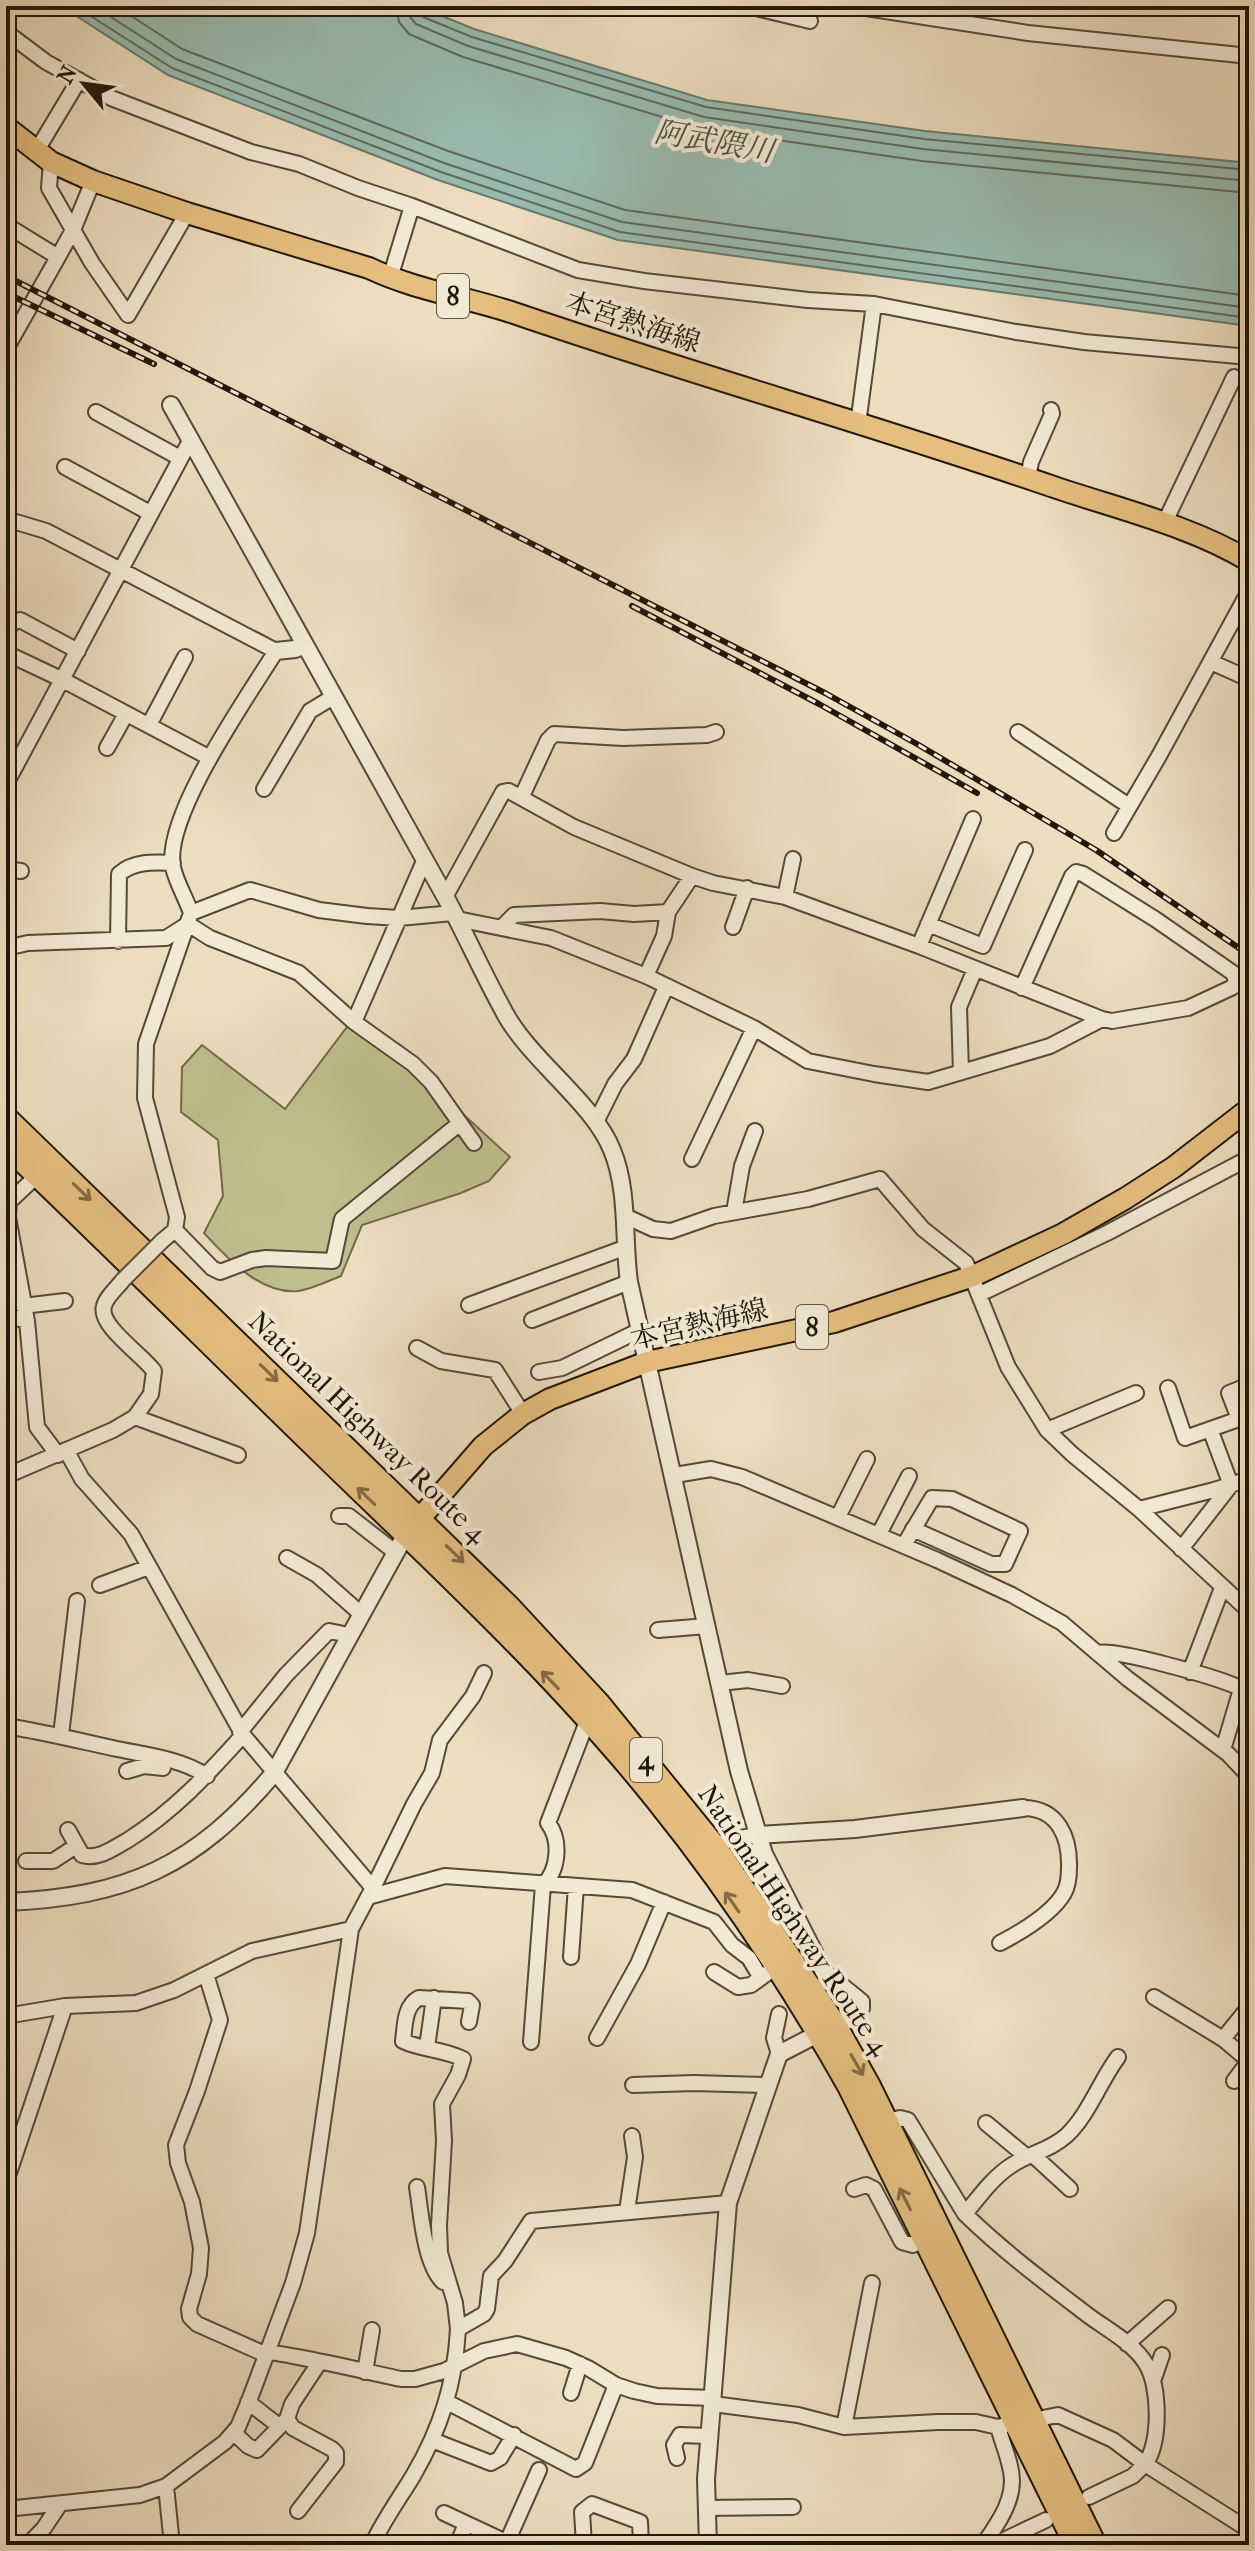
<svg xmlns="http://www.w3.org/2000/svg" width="1255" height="2551" viewBox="0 0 1255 2551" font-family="'IM FELL French Canon','Noto Serif JP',serif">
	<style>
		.green { fill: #c0bf8d; stroke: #716b4b; stroke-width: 2 }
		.water { fill: #99bcb0; stroke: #697a6d; stroke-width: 2 }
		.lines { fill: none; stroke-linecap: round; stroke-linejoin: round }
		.shore { stroke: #5e6a5c; stroke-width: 2 }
		.minor-casing { stroke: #554937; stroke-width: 18 }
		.tertiary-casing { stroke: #554937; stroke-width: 20 }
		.primary-casing { stroke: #221709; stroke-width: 24 }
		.trunk-casing { stroke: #221709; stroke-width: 26 }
		.minor { stroke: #f3ead6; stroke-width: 14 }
		.tertiary { stroke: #f3ead6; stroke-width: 16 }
		.primary { stroke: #e6bf80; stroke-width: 20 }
		.trunk { stroke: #e6bf80; stroke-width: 22 }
		.rail-casing { stroke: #221709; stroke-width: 6 }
		.rail { stroke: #f3ead6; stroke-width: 3; stroke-dasharray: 9; stroke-linecap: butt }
		.minor-bridge-casing { stroke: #554937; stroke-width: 18; stroke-linecap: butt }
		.minor-bridge { stroke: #f3ead6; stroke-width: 14 }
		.oneway { stroke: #846b44 }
		.labels { text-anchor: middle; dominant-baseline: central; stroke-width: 8; stroke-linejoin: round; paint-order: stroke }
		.shield { fill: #f3ead6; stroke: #615646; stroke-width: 2 }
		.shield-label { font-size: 26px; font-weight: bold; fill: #221709 }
		.street-label { font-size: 28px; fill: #221709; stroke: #f3ead6 }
		.water-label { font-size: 30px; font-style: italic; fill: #4c5143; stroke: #f3ead6 }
	</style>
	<rect width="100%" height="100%" fill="#eddec0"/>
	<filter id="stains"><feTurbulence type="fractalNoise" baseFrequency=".0025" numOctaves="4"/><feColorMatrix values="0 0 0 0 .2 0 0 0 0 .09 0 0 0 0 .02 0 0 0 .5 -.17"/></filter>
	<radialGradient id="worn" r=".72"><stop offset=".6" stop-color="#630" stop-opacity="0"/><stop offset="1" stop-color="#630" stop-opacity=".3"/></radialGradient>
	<!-- green -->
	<path class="green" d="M350,1023L417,1072L510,1157L489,1181L461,1193L362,1225L341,1276C328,1281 312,1289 298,1291C261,1295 227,1258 204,1233L223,1196L218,1140L181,1112L182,1067L202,1045L285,1109Z"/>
	<!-- water -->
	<path class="water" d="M61,6H418L474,29L707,100L925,131L1249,163V326L618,240L438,180L168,75Z"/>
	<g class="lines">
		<!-- shore -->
		<path class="shore" d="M75,6L172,68L441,172L620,232L1249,318
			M94,6L176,59L444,163L622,222L1249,308
			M116,6L182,49L448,151L625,210L1249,296
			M396,6L399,22L409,34L463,57L702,129L922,161L1249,193
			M408,6L410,17L416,24L468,46L704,117L923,149L1249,181
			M419,6L423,17L472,37L706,107L924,139L1249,170"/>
		<!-- minor casing -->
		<g class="minor-casing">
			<path id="minor" d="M748,6L810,21
				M853,6L1028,33L1249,56
				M6,32L46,62L111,98L251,152L299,164L358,188L412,206L578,270L644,281L808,300L874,304L1016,332L1084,342L1249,357
				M37,150L79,80
				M51,162L49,188L92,263L128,315L187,213
				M6,225L58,257L6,349
				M58,257L73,230L93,181
				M390,278L412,206
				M96,412L180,458
				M858,424L874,304
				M65,467L150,513
				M1028,478L1031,462L1052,414L1051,410
				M6,519L46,531L276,651C248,696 163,817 173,867C176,882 186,898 191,913L146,1044L145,1098L177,1217L175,1230L162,1241
				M1164,524L1234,377
				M6,633L12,623L20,620L78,651
				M6,653L61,679L210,758
				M1211,662L1249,679
				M149,725L185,657
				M1018,732L1129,806
				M107,748L126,714
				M6,784L191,439
				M264,789L310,711L333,697
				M522,796L548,740L554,734L623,738L707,735L716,732
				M1114,833L1159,756L1249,591
				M6,869L21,871
				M445,897L503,792L509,791L574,827L692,876L713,883L785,897L919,946L1102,1019L1112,1021L1188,1008L1233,987L1236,980L1233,973L1155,919L1083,874L1076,872L1072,876L1022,988
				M785,897L793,859
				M191,913L250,890L319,910L367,916L399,918L453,913
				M457,919L551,938L646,976L754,1028L808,1061L874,1074L928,1082L1050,1046L1102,1019
				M928,924L983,946L1025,850
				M733,927L747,888
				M501,928L514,915L600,911L634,914L668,912
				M118,941L119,874C134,861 153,862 173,863
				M919,946L973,819
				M6,948L28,943L166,938L188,924L210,938L299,973L354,1022L424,861
				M646,976L664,936L668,912L692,876
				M354,1022L413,1064L431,1082L474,1143
				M961,1072L959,1007L975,969
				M596,1122L615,1084L634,1059L666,987
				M692,1159L754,1028
				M42,1171L9,1202L8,1217L27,1321L37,1427L58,1455
				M734,1212L742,1166L755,1131
				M625,1216L653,1229L671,1231L714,1216L808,1199L880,1179L923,1229L966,1263L1008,1367L1047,1430L1072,1454L1139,1509L1249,1611
				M175,1230L212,1268L220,1272L252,1260L266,1258L333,1261L342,1219L460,1123
				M980,1294L1107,1233L1249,1158
				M469,1305L624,1248
				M23,1306L65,1301
				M6,1315L27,1321
				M532,1320L629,1282
				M417,1348L441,1361L495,1370L523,1414
				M539,1372L562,1368L640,1330
				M1168,1388L1185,1438L1239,1419L1229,1393L1249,1385
				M135,1417L238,1455
				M1047,1430L1136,1393
				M66,1450L82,1479L131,1534L243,1735L373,1888L368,1897
				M675,1475L711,1469L742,1477L937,1560L1012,1595L1062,1623L1128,1679L1228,1754L1249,1776
				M6,1476L113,1430L135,1417L151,1394L154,1371C143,1355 98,1326 104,1306C106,1297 117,1288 123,1280
				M1139,1509L1214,1490L1249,1479
				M339,1516H349L395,1552
				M838,1517L867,1459
				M879,1534L909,1476
				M904,1545L932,1498L952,1499L1020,1531L1005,1564H991L913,1529
				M1181,1549L1231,1485L1210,1429
				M287,1558L317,1575L360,1613
				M100,1585L149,1567
				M658,1630L707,1626
				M1099,1653C1114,1648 1214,1677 1233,1685C1240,1687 1244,1691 1249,1695
				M1190,1672L1222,1588
				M720,1683L748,1680L782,1686
				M6,1726C44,1732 80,1741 117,1749C146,1755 182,1759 207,1776
				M240,1732L286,1675L329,1631L349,1635
				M61,1735L77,1601
				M1223,1750L1241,1689
				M127,1771L144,1766L163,1768
				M68,1830L82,1855C98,1860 114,1848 128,1840C174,1811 207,1775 243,1735
				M715,1847L729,1840L757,1835
				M26,1861H53L76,1846
				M373,1888L414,1804L432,1773L440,1740L473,1696L484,1673
				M1000,1943C1021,1932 1052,1914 1064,1893C1068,1886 1069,1876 1069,1868C1070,1837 1058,1808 1023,1808
				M571,1957L576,1886
				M714,1972L738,1987L751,1985L766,1974
				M206,1974L220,2020L197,2091L176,2145L178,2163L192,2202L201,2248L199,2274L189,2309L190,2317L197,2324L260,2352C270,2349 381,2375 401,2379H415L444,2371L484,2351L517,2344L566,2358L588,2368L616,2385L634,2391L657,2396L712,2398
				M1154,1997L1223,2039L1249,2061
				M6,2016L65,2006L136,2003L174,1990L252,1951L351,1929
				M597,2038L638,1964L664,1902
				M1223,2039L1249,2007
				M531,2042L543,1885C559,1870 561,1840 548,1823L588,1719
				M427,2047L434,1998
				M779,2054L774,2038L779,2014
				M1234,2081L1249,2061
				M633,2085L694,2083L768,2085
				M887,2121L900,2118L908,2120L965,2214C979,2197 993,2177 1012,2165C1030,2153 1051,2150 1067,2135C1089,2114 1100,2081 1118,2057
				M986,2123L1027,2157
				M1033,2155L1070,2189
				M6,2182L65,2006
				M417,2187C421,2212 424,2264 443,2282
				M854,2189L866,2185L874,2189L902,2242L913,2245L925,2239
				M627,2211L635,2157L632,2136
				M965,2214C1002,2250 1043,2281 1085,2313C1104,2328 1133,2342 1146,2364C1160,2386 1161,2443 1145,2464L1113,2440L1058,2415L1033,2420
				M458,2329L455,2303L440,2253L439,2225L444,2141L442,2104L458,2075L463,2059C444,2049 422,2050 403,2041C405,2026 404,2006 419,1998L468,2001L472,2005L469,2022
				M1127,2344L1168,2308
				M365,2372L372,2330
				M1153,2381L1162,2355
				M571,2393L580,2364
				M248,2402L279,2426
				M447,2402L576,2469L585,2463L616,2385
				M713,2404L798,2415L844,2427L938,2422H976L998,2427L1016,2422
				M844,2427L872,2283
				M234,2433L248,2446L257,2450L287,2419
				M432,2440L491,2463L500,2458L514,2435
				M677,2458L674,2445L680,2435L710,2436
				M166,2486L172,2545
				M1089,2497L1133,2476L1145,2464L1249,2530
				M706,2508L793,2507
				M6,2509L140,2495L166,2486L225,2442L238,2427L249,2401L293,2283L307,2233L351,1929L368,1897L445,1876L632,1890L714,1922L732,1945L749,1958L761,1978
				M298,2511L336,2462V2453L332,2449L293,2428L287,2419L292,2404L319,2363
				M444,2513L512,2545
				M987,2540L1002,2541L1046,2520
				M507,2542L539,2470
				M28,2545L44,2528L60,2504
				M372,2545C383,2521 399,2499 413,2476C441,2428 455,2384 458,2329L484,2314L487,2309L491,2276L505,2261L531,2221L728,2203
				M457,2545L466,2524
				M584,2545L582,2512L592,2504L640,2522L641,2545
				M981,2545C990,2538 994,2528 1000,2519C1022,2481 1009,2465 998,2427"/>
		</g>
		<!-- tertiary casing -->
		<g class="tertiary-casing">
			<path id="tertiary" d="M171,405C263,569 355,734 446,898C467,937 485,978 507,1017C534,1063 593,1103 612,1150C629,1191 623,1239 629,1282L739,1771L764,1854L824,1972L861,2002V2008L856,2017L835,2025L779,2054L728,2203L706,2479L708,2545
				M276,651L295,649L305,645
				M757,1835L855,1829L1023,1808
				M6,1902C127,1897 196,1866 274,1773L406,1534"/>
		</g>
		<!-- primary casing -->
		<g class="primary-casing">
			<path id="primary" d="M6,127L51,162L93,181L187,213L369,268C415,290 466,297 514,313C692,374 873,425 1051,486C1115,508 1192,526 1249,561
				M409,1531L483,1446L523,1414L550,1399L647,1362L834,1322L973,1276L1063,1234L1126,1198L1174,1167L1249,1109"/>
		</g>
		<!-- trunk casing -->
		<g class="trunk-casing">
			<path id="trunk" d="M6,1118L509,1607L598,1703L715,1847L835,2025L869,2086L1095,2545
				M6,1145C112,1246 216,1350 321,1452C436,1564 556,1674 657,1800C729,1889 793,1987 849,2086L1076,2545"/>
		</g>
		<!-- minor -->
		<use href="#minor" class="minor"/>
		<!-- tertiary -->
		<use href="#tertiary" class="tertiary"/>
		<!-- primary -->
		<use href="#primary" class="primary"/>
		<!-- trunk -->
		<use href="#trunk" class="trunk"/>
		<!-- rail casing -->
		<g class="rail-casing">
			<path id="rail" d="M6,276L825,693L917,744L1096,850L1249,955
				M6,293L154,364
				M632,606L819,704L977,793"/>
		</g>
		<!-- rail -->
		<use href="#rail" class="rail"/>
		<!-- minor-bridge casing -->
		<g class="minor-bridge-casing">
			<path id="minor-bridge" d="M123,1280L162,1241"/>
		</g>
		<!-- minor-bridge -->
		<use href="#minor-bridge" class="minor-bridge"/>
	</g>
	<!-- one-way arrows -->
	<defs><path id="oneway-shaft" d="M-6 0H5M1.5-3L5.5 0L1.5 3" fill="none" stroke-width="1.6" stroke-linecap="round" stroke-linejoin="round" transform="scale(2)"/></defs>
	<g class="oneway">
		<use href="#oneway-shaft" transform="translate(82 1192) rotate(44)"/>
		<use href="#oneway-shaft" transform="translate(269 1373) rotate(44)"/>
		<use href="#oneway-shaft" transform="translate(366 1496) rotate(-136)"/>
		<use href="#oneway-shaft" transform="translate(455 1554) rotate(44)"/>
		<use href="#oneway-shaft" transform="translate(550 1680) rotate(-134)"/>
		<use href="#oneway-shaft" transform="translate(732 1902) rotate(-125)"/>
		<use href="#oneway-shaft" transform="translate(857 2065) rotate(60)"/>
		<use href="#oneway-shaft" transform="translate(905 2199) rotate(-117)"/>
	</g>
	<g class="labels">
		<!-- shield labels -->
		<g class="shield">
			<rect x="437" y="274" width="32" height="44" rx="6"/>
			<rect x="796" y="1305" width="32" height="44" rx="6"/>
			<rect x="630" y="1738" width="32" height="44" rx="6"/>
		</g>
		<g class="shield-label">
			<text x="453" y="296">8</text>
			<text x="812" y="1327">8</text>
			<text x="646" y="1760">4</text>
		</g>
		<!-- street labels -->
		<g class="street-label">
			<text transform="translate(633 322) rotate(18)">本宮熱海線</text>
			<text transform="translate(699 1324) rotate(-13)">本宮熱海線</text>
			<text transform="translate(368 1427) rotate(44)">National Highway Route 4</text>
			<text transform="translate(794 1920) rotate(56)">National Highway Route 4</text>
		</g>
		<!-- water labels -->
		<g class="water-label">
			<text transform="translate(714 142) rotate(10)">阿武隈川</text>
		</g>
	</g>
	<!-- margin -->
	<rect width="1255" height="2551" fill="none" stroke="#eddec0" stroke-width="32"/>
	<rect x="8" y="8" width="1239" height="2535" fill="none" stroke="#221709" stroke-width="4"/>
	<rect x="16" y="16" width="1223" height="2519" fill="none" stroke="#221709" stroke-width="2"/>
	<!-- north arrow -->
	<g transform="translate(84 84) rotate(299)" stroke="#f3ead6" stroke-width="6" paint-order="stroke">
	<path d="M0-6L14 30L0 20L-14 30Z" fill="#221709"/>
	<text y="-12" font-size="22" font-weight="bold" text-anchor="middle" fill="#221709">N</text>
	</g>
	<rect width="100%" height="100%" filter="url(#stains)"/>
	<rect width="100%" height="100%" fill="url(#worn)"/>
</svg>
